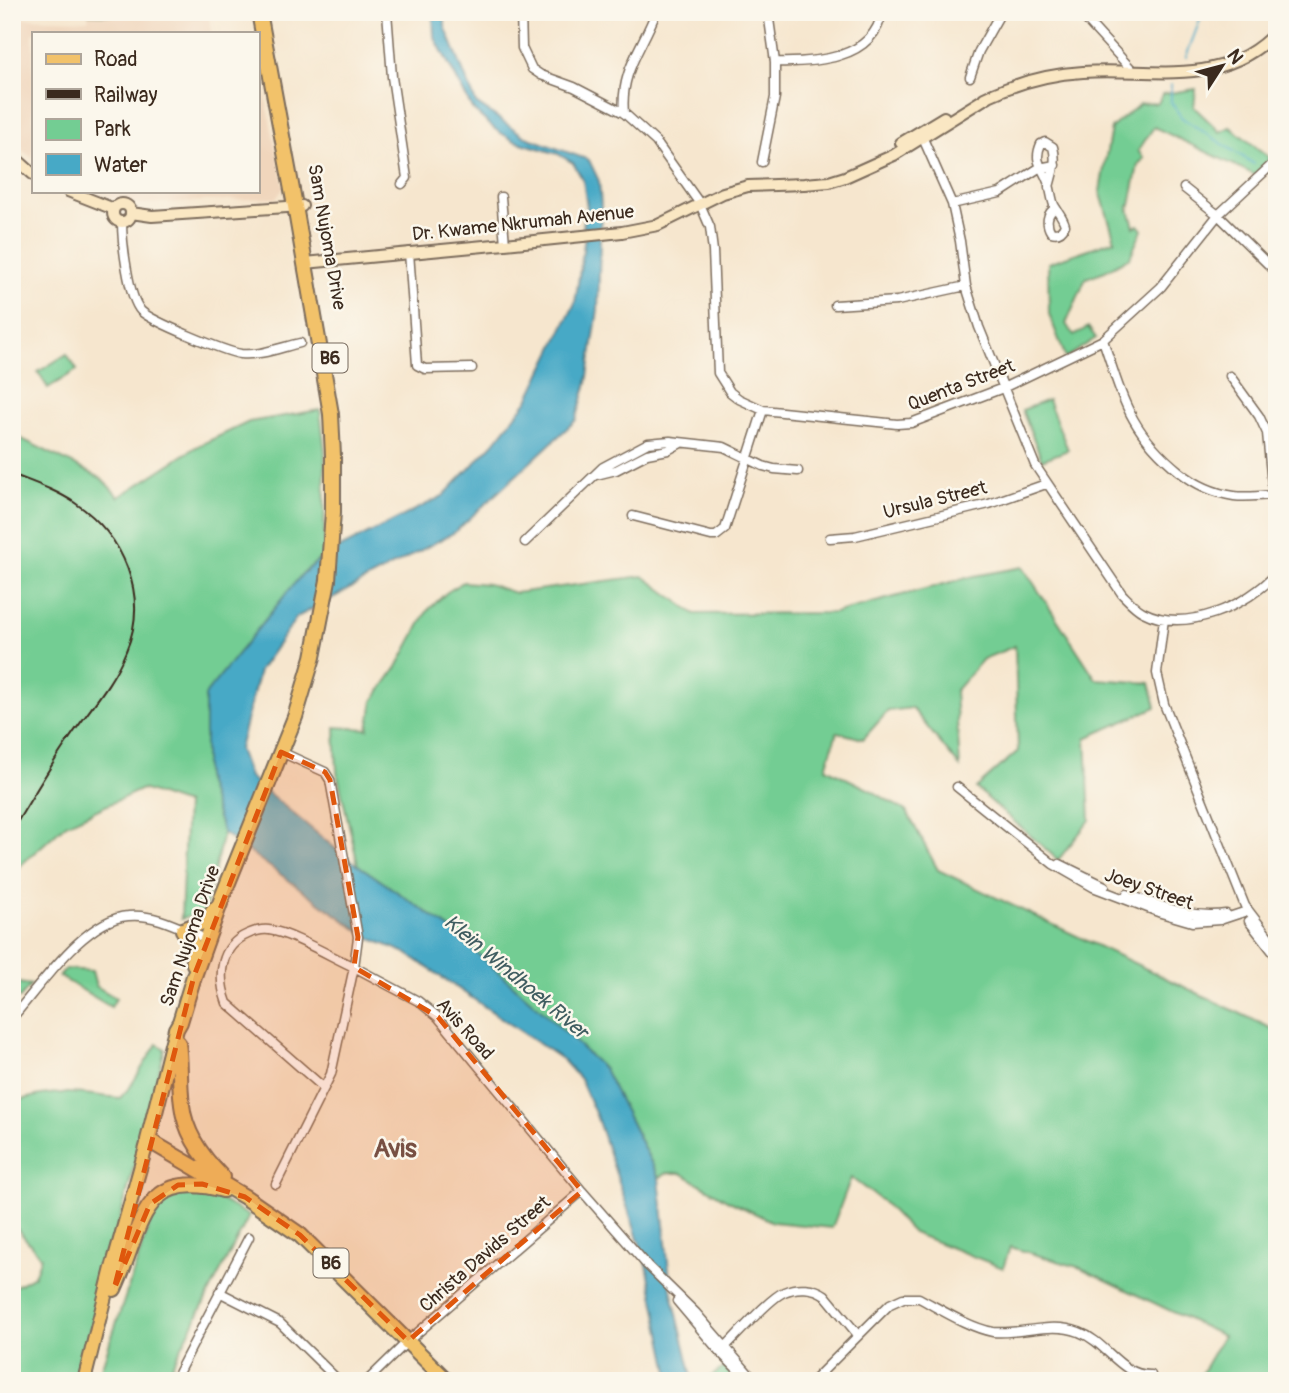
<svg xmlns="http://www.w3.org/2000/svg" width="1289" height="1393" viewBox="0 0 1289 1393" font-family="Pangolin,sans-serif">
	<style>
		.built { fill: #f0d6bc }
		.green { fill: #73cd93; stroke: #577c58; stroke-width: 2 }
		.water { fill: #47a9c6; stroke: #416a72; stroke-width: 2 }
		.lines { fill: none; stroke-linecap: round; stroke-linejoin: round }
		.stream { stroke: #47a9c6; stroke-width: 2 }
		.street-casing { stroke: #7c6c5c; stroke-width: 11 }
		.secondary-casing { stroke: #7c6c5c; stroke-width: 14 }
		.primary-casing { stroke: #7c6c5c; stroke-width: 16 }
		.highway-casing { stroke: #7c6c5c; stroke-width: 18 }
		.street { stroke: #fff; stroke-width: 8 }
		.secondary { stroke: #fae7c3; stroke-width: 10 }
		.primary { stroke: #f2c26a; stroke-width: 12 }
		.highway { stroke: #f2c26a; stroke-width: 14 }
		.rail { stroke: #3b2a1e; stroke-width: 2 }
		.marked { fill: #df570d; fill-opacity: 0.2; stroke: #df570d; stroke-width: 5; stroke-dasharray: 14 9; stroke-linejoin: round }
		.labels { text-anchor: middle; dominant-baseline: central; stroke-width: 5; stroke-linejoin: round; paint-order: stroke }
		.shield { fill: #fbf7ec; stroke: #75685c; stroke-width: 2 }
		.shield-label { font-size: 18px; font-weight: bold; fill: #3b2a1e }
		.street-label { font-size: 19px; fill: #3b2a1e; stroke: #fbf7ec }
		.water-label { font-size: 21px; font-style: italic; fill: #405d61; stroke: #fbf7ec }
		.district-label { font-size: 26px; font-weight: bold; fill: #785043; stroke: #fbf7ec }
	</style>
	<rect width="100%" height="100%" fill="#fbf7ec"/>
	<filter id="ink" filterUnits="userSpaceOnUse"><feTurbulence type="fractalNoise" baseFrequency=".0143" numOctaves="2"/><feDisplacementMap in="SourceGraphic" scale="14" xChannelSelector="R" yChannelSelector="G"/><feConvolveMatrix kernelMatrix="1 2 1 2 8 2 1 2 1" color-interpolation-filters="sRGB"/></filter>
	<filter id="wash" filterUnits="userSpaceOnUse"><feTurbulence type="fractalNoise" baseFrequency=".00686" numOctaves="4" result="noise"/><feDisplacementMap in="SourceGraphic" scale="28" xChannelSelector="R" yChannelSelector="G"/><feGaussianBlur stdDeviation="1.57" result="paint"/><feColorMatrix in="noise" values="0 0 0 0 0 0 0 0 0 0 0 0 0 0 0 0 0 1.4 0 .05"/><feComposite in="paint" operator="in"/></filter>
	<g filter="url(#wash)">
		<rect width="100%" height="100%" fill="#f6e6ce"/>
		<!-- built -->
		<path class="built" d="M89,14L209,17L211,33H33V158L23,151L12,126V18L88,20Z
			M257,66H259L284,188L276,198L138,204L111,198L92,191H257Z"/>
		<!-- green -->
		<path class="green" d="M89,12H203L204,16L89,14Z
			M1196,89L1194,107L1220,132L1230,127L1270,158L1255,175L1154,127L1138,151L1144,158L1138,165L1130,205L1128,206L1134,227L1138,225L1142,230L1130,257L1105,271L1086,278L1066,324L1074,336L1088,327L1096,338L1066,358L1049,314L1048,263L1115,240L1100,191L1111,128L1140,104L1158,103L1163,94Z
			M67,354L77,370L48,388L38,372Z
			M1048,400L1068,450L1042,460L1022,410Z
			M320,410L325,452L324,556L302,574L205,777L223,833L205,911L181,919L186,804L142,789L66,824L12,873V434L101,478L119,497L196,447L249,422Z
			M1023,567L1096,679L1150,683L1156,707L1086,738L1090,820L1058,860L976,788L1018,751L1015,646L983,659L955,691L960,767L912,708L888,711L863,739L837,732L826,768L872,791L907,812L938,870L1277,1031V1381H1197L1223,1336L1081,1268L1010,1247L1003,1268L913,1233L882,1201L851,1178L832,1228L773,1222L727,1200L681,1173H667L659,1178L604,1069L445,925L358,865L337,772L335,727L368,729L373,701L397,667L427,611L446,593L463,582L488,584L515,593L643,576L695,614L834,613L974,576Z
			M65,969L92,971L96,986L116,998L111,1007L59,976Z
			M12,982L31,985L20,998L12,997Z
			M157,1044L165,1049L77,1381H12V1288L34,1276L41,1257L12,1223V1102C31,1097 49,1092 69,1093C85,1093 103,1097 120,1098L130,1087Z
			M187,1192L217,1198L249,1216L164,1381H97L151,1220L168,1200Z
			M725,1367L737,1381H704Z"/>
		<!-- water -->
		<path class="water" d="M433,12H445V26L476,103L526,137L589,160L599,181L601,206L598,310L587,383L576,420L455,532L297,617L259,671L239,749L249,777L342,854L445,925L547,1015L604,1069L659,1178L671,1289L693,1381H671L647,1265L596,1115L580,1079L563,1060L406,953L369,938L223,833L205,777V696L207,692L302,574L324,556L443,496L493,444L528,400L575,303L585,237L583,223L587,207L583,180L573,163L558,154L515,141L496,130L473,110L434,36Z"/>
		<g class="lines">
			<!-- stream -->
			<path class="stream" d="M1186,57L1203,12
				M1171,85V102L1182,118L1254,164"/>
		</g>
	</g>
	<g filter="url(#ink)">
		<g class="lines">
			<!-- street casing -->
			<g class="street-casing">
				<path id="street" d="M387,12L392,77L407,178L402,184
					M521,12L522,48L532,69L541,75L574,87L624,113L656,142L700,204L710,227L713,251L718,373L730,392L739,399L763,410L897,424L911,423L1003,388L1103,340L1161,287L1218,215L1277,160
					M1079,12L1133,71
					M775,62C813,63 874,60 882,12
					M970,77L979,51L1001,12
					M624,113C620,71 642,49 656,12
					M921,134L952,204L960,241L966,286L979,327L1035,465L1122,594C1128,600 1135,608 1143,612C1185,634 1247,606 1277,573
					M762,162L775,97V62L768,12
					M1049,187C1053,172 1057,161 1053,147L1045,142L1041,144C1033,162 1043,167 1048,182C1051,189 1051,197 1054,205C1058,212 1063,217 1065,225C1062,232 1058,234 1051,232C1046,224 1046,213 1056,208
					M1184,188L1218,215L1277,273
					M501,197L505,244
					M952,204L1000,193L1039,168L1055,165
					M122,221C122,241 128,297 141,311C151,321 226,352 241,354C260,356 282,347 300,343
					M409,252L417,365L425,369L472,368
					M835,305L897,301L966,286
					M1103,340C1123,399 1129,431 1180,472C1195,484 1214,493 1234,496C1248,498 1262,495 1277,495
					M1230,376L1259,416L1267,433L1273,495
					M596,475L616,470L647,454L668,450L681,443
					M633,516L711,536H716L725,529L763,410
					M830,538L855,536L989,504L1046,484
					M525,542L603,467L648,443L670,441L724,447L763,466L774,469L798,471
					M1164,619L1157,673L1164,704L1245,906L1277,948
					M281,752L325,772L330,780L358,937L354,967L418,1001L438,1017L582,1191L647,1265L696,1313L755,1381
					M957,787L1053,864L1093,887L1161,913L1192,922L1220,920L1247,911
					M1060,864L1105,886
					M1127,894C1161,906 1190,919 1226,914
					M1249,921L1277,957
					M12,1018C40,986 85,919 128,916C155,913 182,929 206,939
					M276,1184L331,1074L354,967C334,958 289,932 269,930C262,929 255,931 248,934C220,946 217,976 227,1003L324,1088
					M219,1292L280,1323L339,1381
					M677,1301L720,1352L748,1380
					M720,1352C735,1338 768,1299 784,1292C797,1286 814,1287 825,1295L858,1335
					M174,1381L249,1237
					M367,1381L408,1341L582,1191
					M813,1381L890,1304L903,1298H919C940,1309 970,1328 993,1332C1021,1335 1051,1321 1079,1332C1107,1342 1120,1376 1151,1375"/>
			</g>
			<!-- secondary casing -->
			<g class="secondary-casing">
				<path id="secondary" d="M984,98C1016,83 1048,74 1083,72C1152,67 1223,90 1277,31
					M901,143L944,117
					M12,155L33,174
					M68,191L114,209
					M113 213a9 9 0 1 1 18 0a9 9 0 1 1-18 0Z
					M131,213L152,216L302,206
					M305,263L505,244L622,232L658,225L723,193L748,186L804,184L829,182L845,177L894,155L989,96"/>
			</g>
			<!-- primary casing -->
			<g class="primary-casing">
				<path id="primary" d="M84,1381L112,1268L148,1140"/>
			</g>
			<!-- highway casing -->
			<g class="highway-casing">
				<path id="highway" d="M259,12L295,206L331,414L333,456V512L328,580L313,657L295,717L223,895L194,976L180,1022L176,1029L148,1140L245,1197L300,1235L447,1381
					M194,964L192,943L183,930L207,920L215,909
					M178,1043C181,1063 179,1084 182,1105C185,1133 202,1157 222,1177
					M114,1289C142,1231 139,1167 223,1190"/>
			</g>
			<!-- street -->
			<use href="#street" class="street"/>
			<!-- secondary -->
			<use href="#secondary" class="secondary"/>
			<!-- primary -->
			<use href="#primary" class="primary"/>
			<!-- highway -->
			<use href="#highway" class="highway"/>
			<!-- rail -->
			<path class="rail" d="M12,474C34,483 56,490 75,503C123,535 150,596 126,651C112,686 85,714 65,745C46,773 29,802 12,831"/>
		</g>
	</g>
	<!-- marked area -->
	<path class="marked" d="M281,752L325,772L330,780L358,937L354,967L438,1017L582,1191L408,1341L300,1235L245,1197L202,1184L178,1185L150,1204L114,1289L194,976Z"/>
	<g class="labels">
		<!-- shield labels -->
		<g class="shield">
			<rect x="312.5" y="343.5" width="35" height="29" rx="5"/>
			<rect x="313.5" y="1248.5" width="35" height="29" rx="5"/>
		</g>
		<g class="shield-label">
			<text x="330" y="358">B6</text>
			<text x="331" y="1263">B6</text>
		</g>
		<!-- street labels -->
		<g class="street-label">
			<text transform="translate(523 223) rotate(-6)">Dr. Kwame Nkrumah Avenue</text>
			<text transform="translate(327 237) rotate(80)">Sam Nujoma Drive</text>
			<text transform="translate(961 385) rotate(-21)">Quenta Street</text>
			<text transform="translate(935 500) rotate(-14)">Ursula Street</text>
			<text transform="translate(1149 889) rotate(19)">Joey Street</text>
			<text transform="translate(190 936) rotate(-71)">Sam Nujoma Drive</text>
			<text transform="translate(465 1029) rotate(48)">Avis Road</text>
			<text transform="translate(485 1254) rotate(-41)">Christa Davids Street</text>
		</g>
		<!-- water labels -->
		<g class="water-label">
			<text transform="translate(516 977) rotate(40)">Klein Windhoek River</text>
		</g>
		<!-- district labels -->
		<g class="district-label">
			<text x="395" y="1149">Avis</text>
		</g>
	</g>
	<!-- margin -->
	<rect width="1289" height="1393" fill="none" stroke="#fbf7ec" stroke-width="42"/>
	<!-- legend -->
	<rect x="32" y="32" width="228" height="161" fill="#fbf7ec" stroke="#aea59a" stroke-width="2"/>
	<rect x="46" y="54" width="35" height="10" fill="#f2c26a" stroke="#aea59a" stroke-width="2"/>
	<text x="94" y="66" font-size="21" fill="#3b2a1e">Road</text>
	<rect x="46" y="89" width="35" height="10" fill="#3b2a1e" stroke="#aea59a" stroke-width="2"/>
	<text x="94" y="102" font-size="21" fill="#3b2a1e">Railway</text>
	<rect x="46" y="119" width="35" height="21" fill="#73cd93" stroke="#aea59a" stroke-width="2"/>
	<text x="94" y="136" font-size="21" fill="#3b2a1e">Park</text>
	<rect x="46" y="154" width="35" height="21" fill="#47a9c6" stroke="#aea59a" stroke-width="2"/>
	<text x="94" y="172" font-size="21" fill="#3b2a1e">Water</text>
	<!-- north arrow -->
	<g transform="translate(1222 66) rotate(54)" stroke="#fbf7ec" stroke-width="5" paint-order="stroke">
	<path d="M0-5L12 26L0 18L-12 26Z" fill="#3b2a1e"/>
	<text y="-10" font-size="19" font-weight="bold" text-anchor="middle" fill="#3b2a1e">N</text>
	</g>
</svg>
